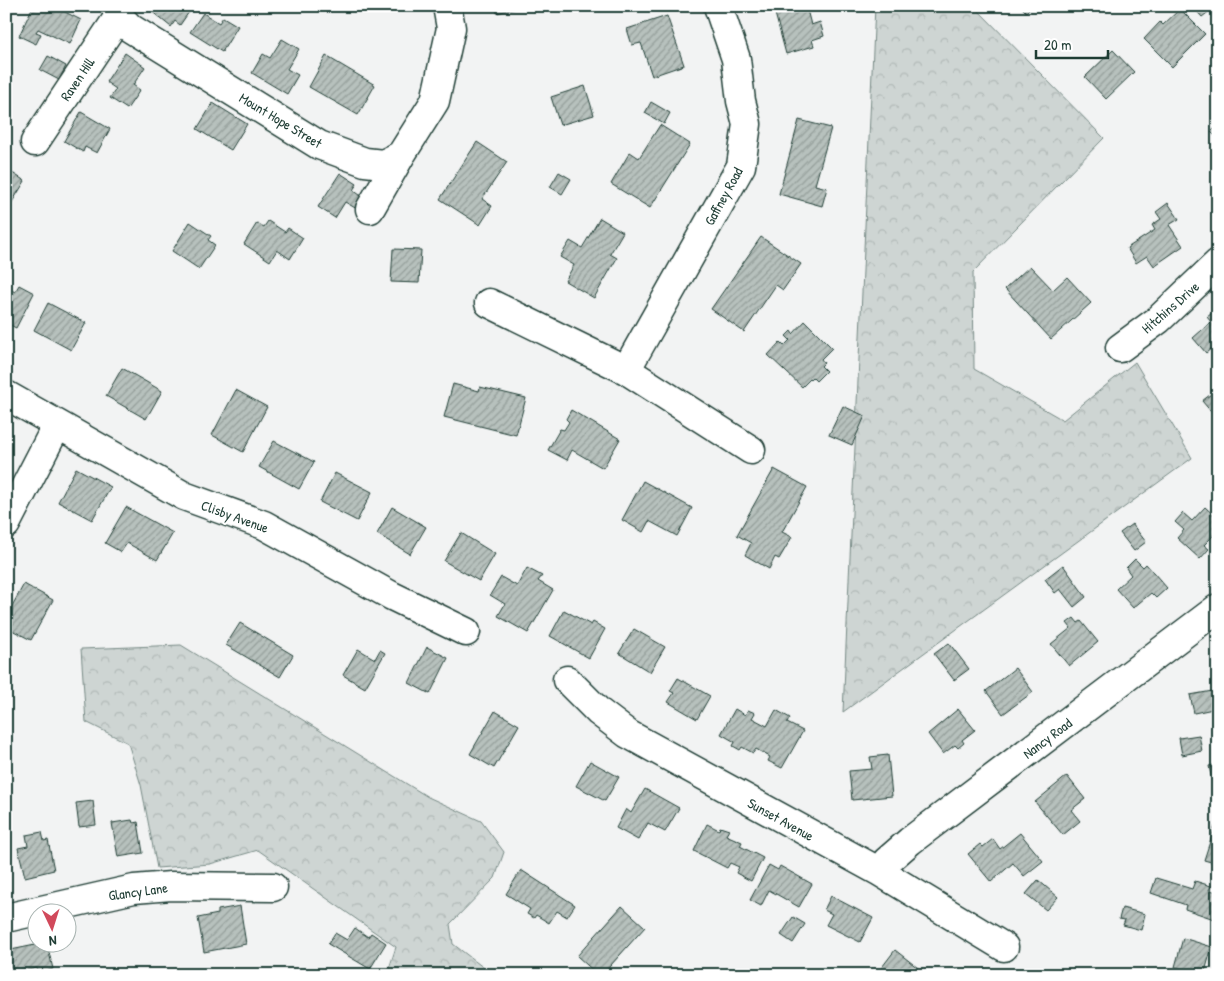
<svg xmlns="http://www.w3.org/2000/svg" width="1224" height="981" viewBox="0 0 1224 981" font-family="'Patrick Hand',sans-serif">
	<style>
		.forest { fill: url(#forest-crowns); stroke: #768984 }
		.building { fill: url(#building-hatch); stroke: #1f3d34 }
		.lines { fill: none; stroke-linecap: round; stroke-linejoin: round }
		.minor-casing { stroke: #1f3d34; stroke-width: 31 }
		.minor { stroke: #fff; stroke-width: 28 }
		.labels { text-anchor: middle; dominant-baseline: central; stroke-width: 4; stroke-linejoin: round; paint-order: stroke }
		.street-label { font-size: 14px; fill: #1f3d34; stroke: #fff }
	</style>
	<defs>
		<pattern id="forest-crowns" width="20" height="18" patternUnits="userSpaceOnUse" patternTransform="scale(1.25)"><rect width="20" height="18" fill="#ced5d3"/><path d="M2 6a3 3 0 1 1 6 0M12 15a3 3 0 1 1 6 0" fill="none" stroke="#b0b8b6"/></pattern>
		<pattern id="building-hatch" width="6" height="6" patternUnits="userSpaceOnUse" patternTransform="scale(1.25)"><rect width="6" height="6" fill="#b7c1bd"/><path d="M-1 1l2-2M0 6l6-6M5 7l2-2" fill="none" stroke="#949e9a"/></pattern>
	</defs>
	<rect width="100%" height="100%" fill="#f2f3f3"/>
	<filter id="ink" filterUnits="userSpaceOnUse"><feTurbulence type="fractalNoise" baseFrequency=".02" numOctaves="2"/><feDisplacementMap in="SourceGraphic" scale="10" xChannelSelector="R" yChannelSelector="G"/><feConvolveMatrix kernelMatrix="1 2 1 2 8 2 1 2 1" color-interpolation-filters="sRGB"/></filter>
	<g filter="url(#ink)">
		<!-- forest -->
		<path class="forest" d="M875,6H974L1104,138L973,272L974,369L1063,420L1135,362L1192,458L843,712Z
			M181,645L428,797L481,821L504,852L495,878L450,924L453,944L493,975H387L396,947L258,850L210,864L157,868L141,785L128,743L86,722L81,649Z"/>
		<!-- building -->
		<path class="building" d="M33,6H53L81,20L70,44L38,29L36,32L41,34L36,44L19,36Z
			M145,6H187L191,9L180,25L175,21L171,27Z
			M495,6H521V7L497,13Z
			M773,6H806L811,25L820,22L824,36L812,40L814,46L786,54Z
			M1020,6H1032L1026,12Z
			M1192,6H1209L1211,10L1202,17Z
			M1180,9L1205,34L1172,67L1144,39L1160,22L1163,25Z
			M203,13L219,23L223,17L238,26L222,52L190,32Z
			M667,16L684,65L652,76L641,43L632,45L627,29Z
			M282,39L299,49L287,69L298,75L287,94L252,73L263,54L270,58Z
			M1113,50L1134,72L1106,99L1085,77Z
			M125,53L145,67L133,85L140,90L127,109L110,98L116,89L106,82Z
			M48,56L66,66L59,80L40,70Z
			M326,56L375,85L358,115L309,87Z
			M585,86L594,115L560,125L551,97Z
			M651,102L670,113L664,124L645,113Z
			M213,103L247,124L231,150L197,129Z
			M81,112L110,129L97,153L85,147L83,152L64,141Z
			M799,120L831,128L815,185L827,188L822,206L779,194Z
			M660,125L690,144L650,208L611,184L630,152L639,158Z
			M1218,125V139L1211,132Z
			M477,142L507,162L482,199L492,206L480,225L440,199Z
			M6,169L25,181L6,212Z
			M559,172L571,179L562,194L550,187Z
			M340,173L357,184L353,190L364,198L357,209L345,202L335,218L318,207Z
			M1168,203L1179,219L1169,225L1183,246L1154,266L1147,256L1136,263L1127,248L1155,230L1152,225L1161,219L1156,212Z
			M600,218L623,232L610,254L617,258L594,298L565,281L574,265L560,257L570,241L582,248Z
			M268,221L285,232L288,228L303,238L290,259L277,250L270,261L244,244L257,223L264,227Z
			M190,222L211,236L208,240L215,245L199,269L172,251Z
			M761,237L801,264L783,290L776,285L744,332L711,309Z
			M393,249L421,250L419,283L391,282Z
			M1030,266L1053,290L1067,277L1091,303L1051,339L1005,289Z
			M19,285L34,293L16,328L6,323V287L15,292Z
			M48,303L86,323L71,350L34,330Z
			M1216,310L1218,312V343L1206,353L1193,338L1211,322L1207,317Z
			M805,321L832,348L821,359L824,363L821,366L826,371L816,381L812,377L802,387L768,355L780,342L784,346L790,340L786,336L791,331L793,334Z
			M122,368L162,391L146,419L106,396Z
			M453,384L479,391L480,387L526,398L516,435L444,417Z
			M236,390L267,407L243,452L212,435Z
			M1215,391L1218,394V410L1213,414L1202,401Z
			M843,406L865,416L852,445L829,435Z
			M571,410L620,439L603,468L572,450L567,460L548,450L560,429L564,430L569,422L566,419Z
			M274,441L314,462L299,489L259,467Z
			M76,468L111,487L92,520L58,502Z
			M774,469L807,487L782,532L792,537L779,559L775,557L769,569L745,555L751,543L737,535Z
			M335,473L372,492L357,521L320,502Z
			M643,481L692,508L677,536L649,521L643,532L622,520Z
			M126,507L173,533L157,560L127,543L121,552L105,543Z
			M392,507L426,527L410,554L377,534Z
			M1205,507L1218,519V531L1204,545L1209,549L1200,559L1177,538L1184,530L1175,522L1183,513L1192,521Z
			M1132,524L1146,542L1134,551L1120,533Z
			M461,533L495,554L479,581L444,561Z
			M1135,559L1143,567L1146,564L1167,588L1156,598L1151,593L1133,608L1116,589L1131,575L1126,568Z
			M1063,565L1086,597L1074,607L1060,589L1055,593L1045,579Z
			M527,568L542,576L538,581L553,590L528,633L498,616L505,604L490,595L501,577L517,586Z
			M24,584L53,600L31,640L6,627V617Z
			M564,610L591,625L593,622L605,629L589,658L550,636Z
			M1074,618L1078,623L1081,621L1098,642L1069,666L1051,644L1071,628L1067,623Z
			M240,623L293,655L280,677L226,645Z
			M634,629L665,647L650,672L619,653Z
			M949,643L969,669L954,680L934,654Z
			M427,647L448,658L430,694L409,683Z
			M358,649L375,659L380,650L385,653L365,688L343,675Z
			M1015,668L1033,692L1003,714L986,691Z
			M678,678L710,696L697,719L668,702L674,693L670,691Z
			M1218,690V724L1216,725L1213,709L1194,713L1190,695Z
			M735,709L745,715L748,710L755,713L752,718L767,726L776,710L790,718L787,723L803,731L782,768L768,761L770,757L756,749L753,753L742,747L740,750L733,746L735,742L721,734Z
			M958,709L975,730L962,740L964,743L958,748L955,745L943,754L928,734Z
			M495,711L519,725L494,768L470,754Z
			M1199,735L1202,751L1182,755L1179,738Z
			M888,755L892,796L852,800L849,771L872,769L870,757Z
			M590,761L619,777L605,801L576,786Z
			M1218,764V794H1215L1209,766Z
			M1067,776L1085,799L1071,810L1080,821L1063,835L1035,802Z
			M6,787L11,812L6,813Z
			M645,789L679,808L665,832L648,823L638,840L616,828L626,809L631,813Z
			M93,801L96,825L79,827L76,803Z
			M132,820L133,823L138,822L143,853L118,857L112,823Z
			M707,824L719,830L720,827L729,830L726,835L742,842L740,846L763,858L751,881L736,873L739,867L730,863L727,868L694,851Z
			M1215,826L1218,827V864L1204,860Z
			M42,832L44,841L48,840L54,870L25,877L18,848L28,846L26,835Z
			M1020,833L1043,861L1024,876L1013,863L991,882L968,854L980,844L983,847L993,839L1000,849Z
			M769,865L778,870L780,866L812,884L799,907L769,890L761,906L750,900Z
			M521,870L575,905L567,917L557,911L549,923L536,915L534,918L527,914L530,909L506,894Z
			M1156,878L1192,889L1195,881L1211,886L1209,890L1218,892V908L1214,919L1185,909L1186,905L1151,893Z
			M1038,880L1058,897L1046,910L1026,894Z
			M831,896L873,918L860,942L826,925L832,914L824,910Z
			M240,906L246,944L204,952L198,918L218,914V910Z
			M622,906L645,927L602,975H598L577,956Z
			M1122,908L1145,914L1141,930L1123,925L1125,920L1119,919Z
			M793,917L805,924L793,943L781,935Z
			M355,928L368,937L371,933L386,943L370,969L328,944L335,933L347,940Z
			M1183,938L1212,947L1204,975L1175,967Z
			M40,944H47L53,969L38,973L37,968L6,975V951Z
			M895,950L918,968L913,975H876Z
			M956,969L968,975H952Z"/>
		<g class="lines">
			<!-- minor casing -->
			<g class="minor-casing">
				<path id="minor" d="M115,6L119,16L130,28L319,145L365,162L383,164L401,155L435,101L451,28L447,6
					M35,142L119,16
					M370,209L401,155
					M489,303L626,370L751,450
					M1120,348L1158,320L1218,263
					M626,370L741,166L747,124L741,101L736,59L718,6
					M6,395L184,496L264,525L392,596L466,632
					M6,524L57,425
					M567,680L599,712L628,734L880,872L1004,947
					M880,872L887,861L910,841L1218,608
					M6,918L134,889L171,886L273,887"/>
			</g>
			<!-- minor -->
			<use href="#minor" class="minor"/>
		</g>
	</g>
	<g class="labels">
		<!-- street labels -->
		<g class="street-label">
			<text transform="translate(77 79) rotate(-56)">Raven Hill</text>
			<text transform="translate(281 120) rotate(31)">Mount Hope Street</text>
			<text transform="translate(723 196) rotate(-61)">Gaffney Road</text>
			<text transform="translate(1170 307) rotate(-41)">Hitchins Drive</text>
			<text transform="translate(235 516) rotate(20)">Clisby Avenue</text>
			<text transform="translate(1047 738) rotate(-37)">Nancy Road</text>
			<text transform="translate(781 819) rotate(29)">Sunset Avenue</text>
			<text transform="translate(138 891) rotate(-8)">Glancy Lane</text>
		</g>
	</g>
	<!-- margin -->
	<rect width="1224" height="981" fill="none" stroke="#fff" stroke-width="25"/>
	<rect x="12" y="12" width="1199" height="956" fill="none" stroke="#1f3d34" stroke-width="2" filter="url(#ink)"/>
	<!-- north arrow -->
	<g transform="translate(52 928) rotate(176)"><circle r="24" fill="#ffffff" stroke="#a5b1ae"/>
	<path d="M0-4L9 19L0 12L-9 19Z" fill="#d1495b"/>
	<text y="-8" font-size="14" font-weight="bold" text-anchor="middle" fill="#1f3d34">N</text>
	</g>
	<!-- scale -->
	<path d="M1036 50v8h72v-8" fill="none" stroke="#1f3d34" stroke-width="2.5"/>
	<text x="1044" y="50" font-size="15" fill="#1f3d34" stroke="#ffffff" stroke-width="4" paint-order="stroke">20 m</text>
</svg>
